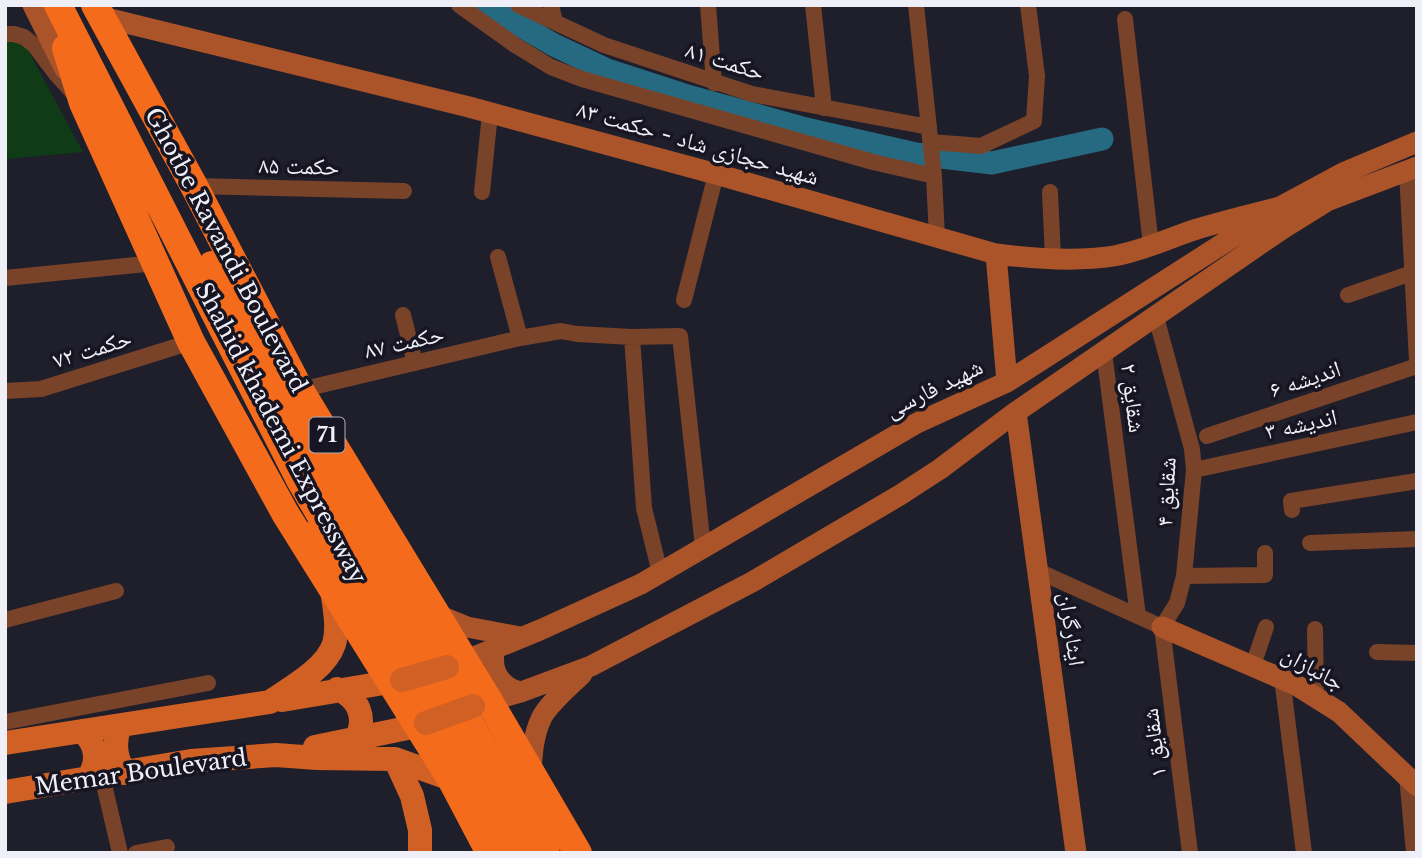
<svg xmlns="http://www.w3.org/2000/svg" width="1422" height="858" viewBox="0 0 1422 858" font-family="'Libre Baskerville','Noto Naskh Arabic',serif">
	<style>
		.green { fill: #0f3b16 }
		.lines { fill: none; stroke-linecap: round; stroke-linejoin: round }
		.river { stroke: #266a81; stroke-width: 23 }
		.street { stroke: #79432a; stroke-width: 16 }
		.secondary { stroke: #ab5429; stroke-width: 21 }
		.primary { stroke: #d16025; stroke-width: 24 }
		.highway { stroke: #f46b1c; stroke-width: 28 }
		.primary-bridge { stroke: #d16025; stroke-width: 24 }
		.highway-bridge { stroke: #f46b1c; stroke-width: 28 }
		.labels { text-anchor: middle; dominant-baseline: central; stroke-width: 7; stroke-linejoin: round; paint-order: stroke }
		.shield { fill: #161521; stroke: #aeaeb8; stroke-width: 2 }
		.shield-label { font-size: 21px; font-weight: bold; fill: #efeff8 }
		.street-label { font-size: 23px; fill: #efeff8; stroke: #161521 }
	</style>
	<rect width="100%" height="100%" fill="#1f1e2b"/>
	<!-- green -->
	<path class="green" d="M22,39L83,152L7,159L5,155V42Z"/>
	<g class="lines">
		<!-- river -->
		<path class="river" d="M485,5L554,45L607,70L684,95L806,129L916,154L992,163L1102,139"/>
		<!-- street -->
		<path class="street" d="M459,5L515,45L551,67L582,79L873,162L934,176
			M518,5L604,45L752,94L929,127
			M551,5L555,22
			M708,5L714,83
			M813,5L824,108
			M916,5L934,176L937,238
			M1125,19L1151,245
			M5,34H14L24,37L34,45L56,74L74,94
			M931,142L981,146L1034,121L1037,76L1028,5
			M1407,171L1417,361
			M194,186L404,191
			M482,192L490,113
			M1050,192L1053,258
			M498,257L520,338
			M5,278L156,263
			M1348,295L1412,273
			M684,300L716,174
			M403,315L415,363
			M1156,317L1192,449L1194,470L1184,576L1177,603L1162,627
			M632,337L644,508L660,573
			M1104,352L1138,616
			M300,390L520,338L561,331L577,334L632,337L680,336L703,547
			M5,391L41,389L191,342
			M1207,436L1417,366
			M1194,470L1417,422
			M1292,510L1291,501L1417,481
			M1310,543L1417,539
			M1038,571L1162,627
			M1184,576L1265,575V553
			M5,620L116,591
			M1162,627L1190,853
			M1315,629L1316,697
			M1377,652L1417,653
			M1253,665L1266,627
			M1282,678L1304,853
			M5,722L208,683
			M102,776L120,853
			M1407,776L1414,853
			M136,853L167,847"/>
		<!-- secondary -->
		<path class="secondary" d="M33,5L65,69
			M102,17L469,107L716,174L996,254C1035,259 1076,262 1114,256C1143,251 1169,238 1197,229C1224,221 1252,214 1280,207
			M996,254L1007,382
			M1016,412L1076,853
			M435,614L467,627L520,637
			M1162,627L1296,685L1339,712L1417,786
			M493,649C494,655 493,660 494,666C496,679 508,690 521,692
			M464,661L540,630L641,584L917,423L1007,382L1280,207L1343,173L1417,142
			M489,701L521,692L591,666L752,582L900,495L940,469L1016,412L1282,229L1327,201L1417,167
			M531,773C532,755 533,736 541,719C547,705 571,685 582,674"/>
		<!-- primary -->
		<path class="primary" d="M337,689C359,698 367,718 356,739
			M282,700L402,680
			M120,726C113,743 115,758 125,773
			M82,731C97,744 99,762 88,778
			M5,743L270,702C290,688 326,669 334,644C339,627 334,606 332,589
			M315,747L417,726L426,723
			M395,759L412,796L420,830V853
			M5,792L191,761L276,755L317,758L395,759L451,779"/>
		<!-- highway -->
		<path class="highway" d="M58,5L300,480L518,853
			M95,5L194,186L300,390L489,701L578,853
			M66,48L83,103L191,342L285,513L451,779L490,853
			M212,265L323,475L546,853"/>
		<!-- primary-bridge -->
		<path class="primary-bridge" d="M402,680L447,667
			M426,723L473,706"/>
		<!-- highway-bridge -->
		<path class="highway-bridge" d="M306,536L325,545C343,539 350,533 359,516
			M502,844C508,820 515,807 542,813"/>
	</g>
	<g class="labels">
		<!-- shield labels -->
		<rect class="shield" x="309.5" y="417.5" width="35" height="35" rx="5"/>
		<g class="shield-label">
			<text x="327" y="435">71</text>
		</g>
		<!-- street labels -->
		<g class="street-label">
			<text transform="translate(725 61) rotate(17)">حکمت ۸۱</text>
			<text transform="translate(698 143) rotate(16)">شهید حجازی شاد - حکمت ۸۳</text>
			<text transform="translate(299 166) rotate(1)">حکمت ۸۵</text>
			<text transform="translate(226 250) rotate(62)">Ghotbe Ravandi Boulevard</text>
			<text transform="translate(404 342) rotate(-13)">حکمت ۸۷</text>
			<text transform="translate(92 349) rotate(-17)">حکمت ۷۲</text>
			<text transform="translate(1305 379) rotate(-18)">اندیشه ۶</text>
			<text transform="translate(934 388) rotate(-26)">شهید فارسی</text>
			<text transform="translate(1133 398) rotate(83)">شقایق ۲</text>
			<text transform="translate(1301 424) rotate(-12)">اندیشه ۳</text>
			<text transform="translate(281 433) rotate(62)">Shahid khademi Expressway</text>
			<text transform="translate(1166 492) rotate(-87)">شقایق ۴</text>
			<text transform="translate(1072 629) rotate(82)">ایثارگران</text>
			<text transform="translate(1313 668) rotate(29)">جانبازان</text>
			<text transform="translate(1154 743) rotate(-97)">شقایق ۱</text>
			<text transform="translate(141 772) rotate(-8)">Memar Boulevard</text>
		</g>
	</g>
	<!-- border -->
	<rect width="1422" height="858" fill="none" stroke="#efeff8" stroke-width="14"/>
</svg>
